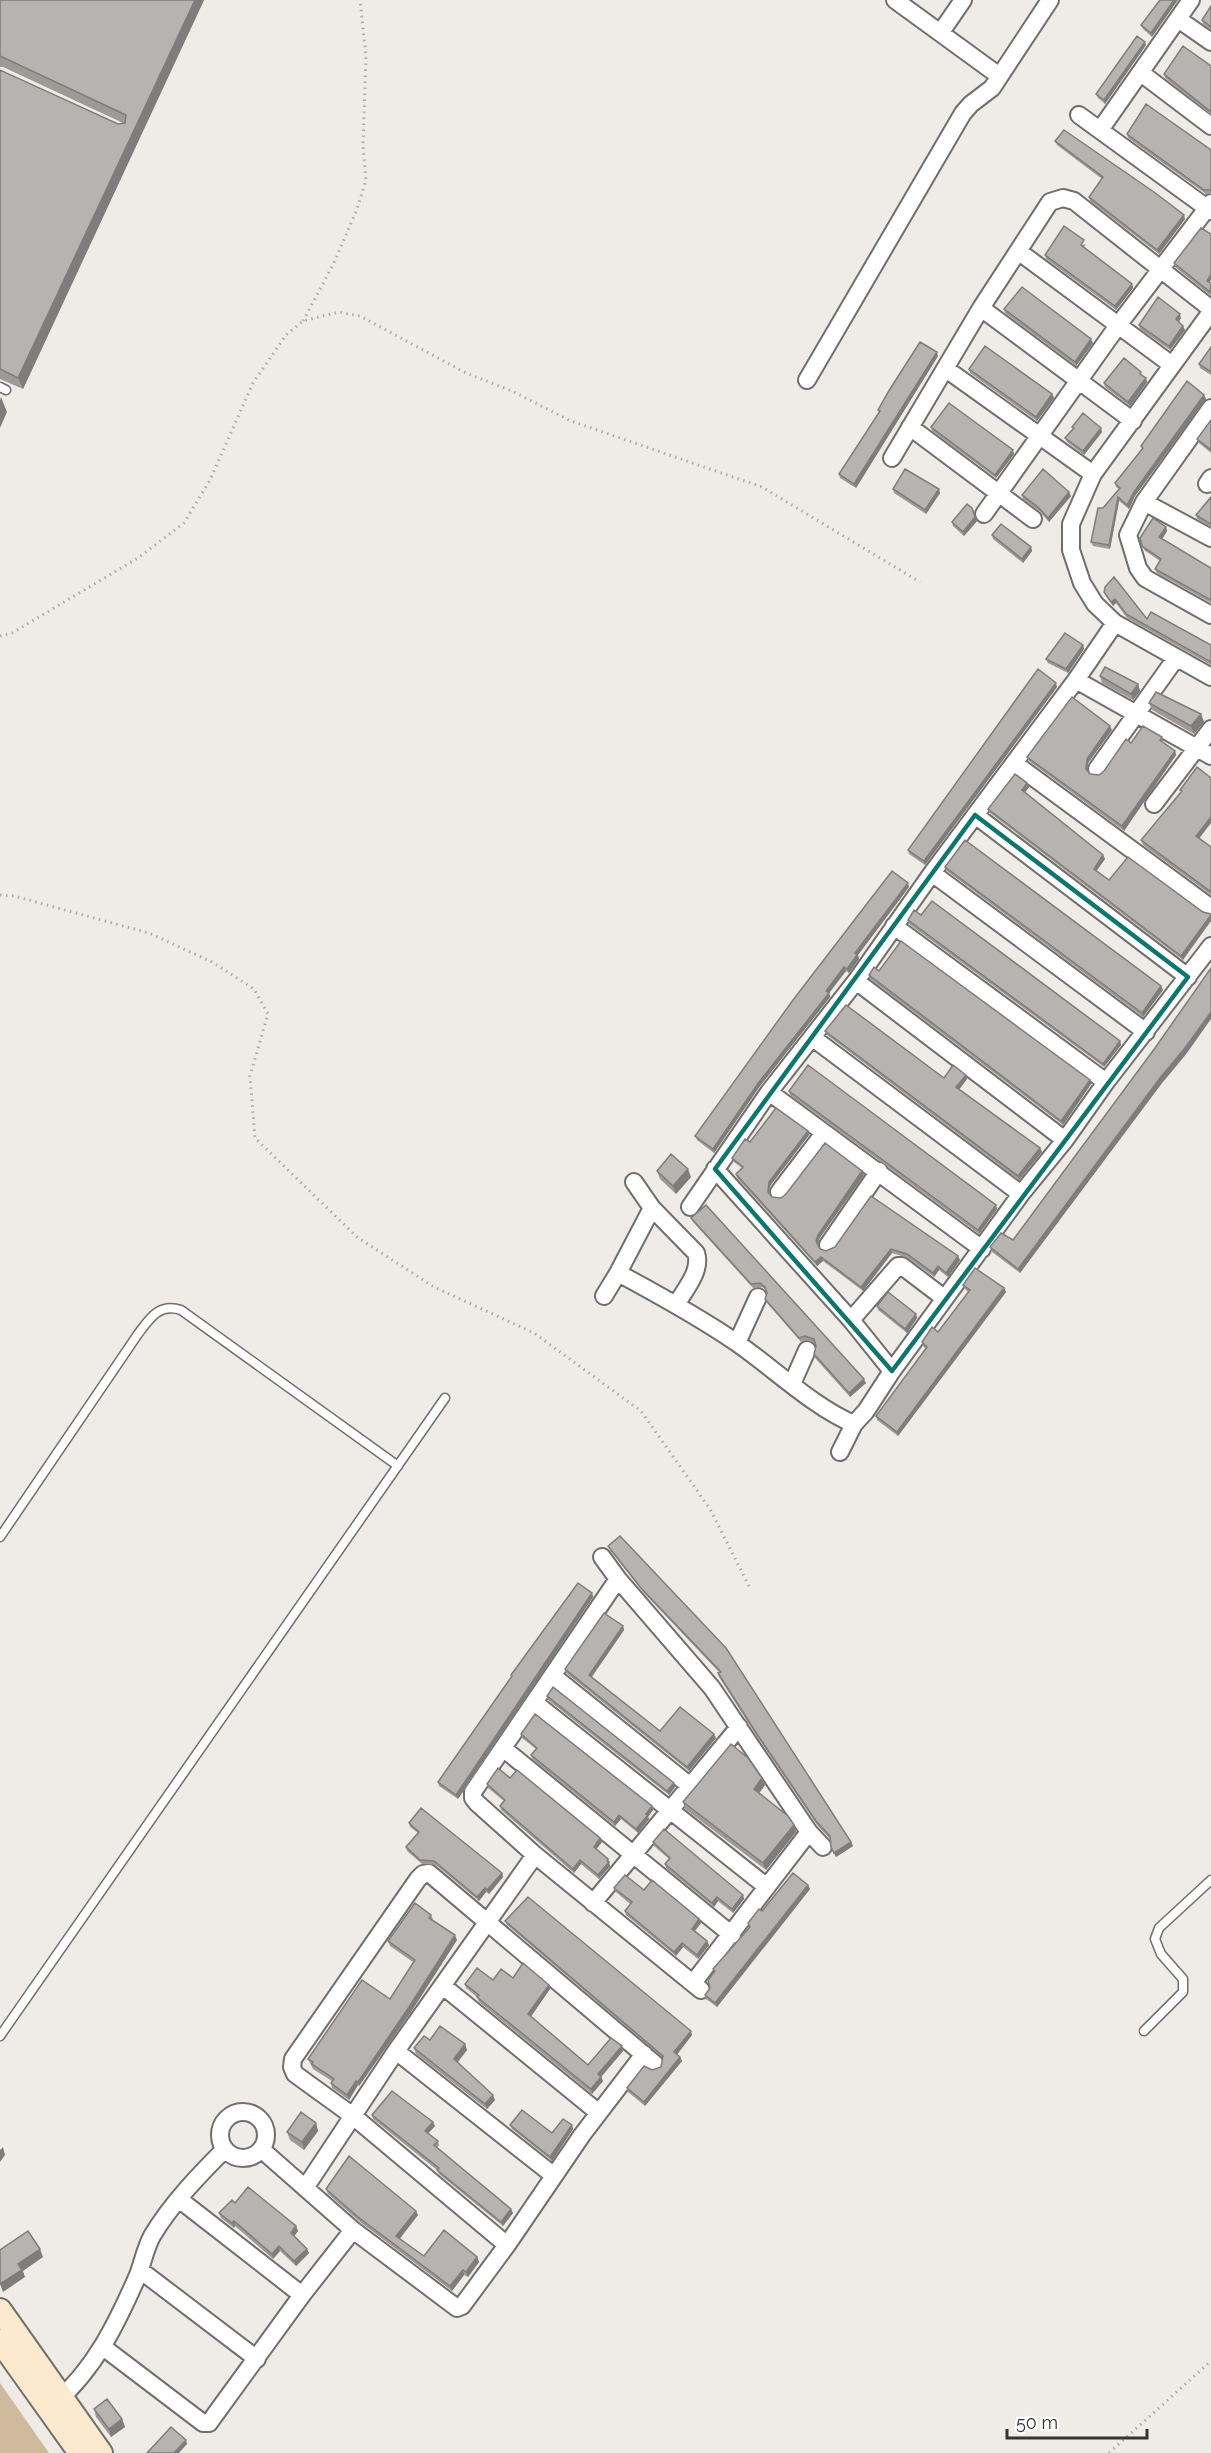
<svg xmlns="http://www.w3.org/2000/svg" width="1211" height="2453" viewBox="0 0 1211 2453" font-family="Raleway,sans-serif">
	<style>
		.green { fill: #d0ba9e }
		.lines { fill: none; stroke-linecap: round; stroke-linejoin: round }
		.service-casing { stroke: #716f6c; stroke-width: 11 }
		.minor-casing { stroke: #716f6c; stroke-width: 20 }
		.secondary-casing { stroke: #716f6c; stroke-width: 26 }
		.path { stroke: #adaba8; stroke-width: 3; stroke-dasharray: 1.5 4.5; stroke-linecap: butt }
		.service { stroke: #fff; stroke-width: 8 }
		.minor { stroke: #fff; stroke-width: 16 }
		.secondary { stroke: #fdeace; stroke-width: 22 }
		.wall { fill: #9d9a97 }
		.shaded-wall { fill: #7f7d7b }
		.building { fill: #b6b3b0; stroke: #7f7d7b; stroke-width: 1.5 }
		.marked { fill: none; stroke: #0f766e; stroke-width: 4.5; stroke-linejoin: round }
	</style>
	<rect width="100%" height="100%" fill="#efece8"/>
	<!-- green -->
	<path class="green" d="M0,2383L49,2453H0Z"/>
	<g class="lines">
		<!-- service casing -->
		<g class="service-casing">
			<path id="service" d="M0,387L6,390
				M0,1537L138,1334C150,1318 159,1303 181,1310L398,1466
				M1144,2031L1183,1992V1979L1161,1954L1155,1939L1159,1928L1211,1880
				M0,2036L445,1398"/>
		</g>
		<!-- minor casing -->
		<g class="minor-casing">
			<path id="minor" d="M895,0L998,75
				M1178,19L1211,42
				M941,32L963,0
				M1141,73L1211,126
				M1079,115L1211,211
				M1100,130L1191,0
				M1018,251L1172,365
				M981,308L1133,421
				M1211,312L1093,474L1071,524V550L1082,583L1095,604L1115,623L1211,677
				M946,369L1093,474
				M807,380L963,113L971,104L992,88L1050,0
				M1211,408L1144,502L1128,535L1138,568L1145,578L1211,615
				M910,427L1033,519
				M892,458L981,308L1050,202L1063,198L1074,201L1211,309
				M1207,484L1211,478
				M1144,502L1211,538
				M984,514L1119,324L1211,203
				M1076,680L1211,756
				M1014,763L1211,908
				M1097,769L1176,658
				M1154,804L1211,729
				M975,815L1188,977
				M932,873L1146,1032
				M894,926L1106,1082
				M856,981L1065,1140
				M813,1038L1021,1194
				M769,1092L982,1249
				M715,1169L851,1320L892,1371
				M634,1182L652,1208
				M779,1192L824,1133
				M690,1207L769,1092L856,981L932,873L1076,680L1115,623
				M828,1245L879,1171
				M604,1296L618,1273
				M676,1305C685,1289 702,1271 696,1253L652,1208L618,1273C659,1295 699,1317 737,1343C773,1368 815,1408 854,1424L866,1411L892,1371L1021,1194L1065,1140L1106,1082L1211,946
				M851,1320L898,1266H902L944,1298
				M737,1343L758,1297
				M792,1384L807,1350
				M840,1452L854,1424
				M602,1557L618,1579L712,1688L809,1832L693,1983
				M553,1676L689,1785
				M535,1703L767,1887
				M504,1749L732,1935
				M809,1832L823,1847
				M535,1855L477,1803L473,1798V1792L618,1579
				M593,1903L739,1727
				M443,1986L599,2113
				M396,2051L553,2175
				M220 2135a23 23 0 1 1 46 0a23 23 0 1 1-46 0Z
				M261,2149L353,2230L457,2308L462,2306L507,2245L582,2135L644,2054
				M305,2188L396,2051L535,1855L701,1990
				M180,2200L302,2295
				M507,2245L353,2116L295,2074L292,2067L293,2059L418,1879L423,1874L429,1873L655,2064
				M140,2270L257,2359
				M103,2347L203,2423H209L302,2295L353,2230
				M54,2404C95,2369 117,2323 138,2275C143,2262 145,2249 152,2236C171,2204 199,2175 225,2149"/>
		</g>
		<!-- secondary casing -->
		<g class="secondary-casing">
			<path id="secondary" d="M0,2310L101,2453
				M0,2341L80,2453"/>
		</g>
		<!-- path -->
		<path class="path" d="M303,321L334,263L357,209L366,180L363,146L366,56L360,0
			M0,636L12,633L138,558L184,523L210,480L253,383L286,335L303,321L339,312L360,316L466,373L512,391L571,421L762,487L920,582
			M0,895L14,896L149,933L212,962L254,989L268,1014L250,1076L255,1138L357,1237L434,1287L534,1333L641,1411L710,1509L751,1590
			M1109,2453L1211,2361"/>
		<!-- service -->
		<use href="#service" class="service"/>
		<!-- minor -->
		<use href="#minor" class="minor"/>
		<!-- secondary -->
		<use href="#secondary" class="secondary"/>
	</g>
	<!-- wall -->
	<path class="wall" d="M0,0H204L23,389L0,379V70L118,124L123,123L3,67H0Z
		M1160,0L1152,37L1143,29L1141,25Z
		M1211,6V30L1203,24L1202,20Z
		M1146,45L1105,104L1098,98L1096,94Z
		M1211,66V115L1165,78L1164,74Z
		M1127,134L1211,150V194H1206L1128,138Z
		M1055,141L1185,219L1159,254L1090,201L1089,197L1102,179L1057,145Z
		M1086,244L1084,247L1132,284L1133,288L1116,310L1046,259L1045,255Z
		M1174,263L1211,283V296L1175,267Z
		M1004,309L1093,343L1076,366L1005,313Z
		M1181,318L1179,322L1185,330L1170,350L1140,329L1139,325Z
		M1211,347V375L1200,368L1199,364Z
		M938,356L856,488L840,478L839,474L879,413L878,410Z
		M969,369L1052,394L1054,398L1037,421L970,373Z
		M1142,375L1147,382L1130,406L1105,387L1104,383Z
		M1204,395L1206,399L1135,496L1129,509L1119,501L1110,549L1093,546L1091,542L1103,508L1119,489L1116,487L1115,483L1142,449L1141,446Z
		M1211,420V453L1199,443L1197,439Z
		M931,427L1014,454L996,478L932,431Z
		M1072,427L1102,432L1084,455L1067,442L1065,438L1073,429Z
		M893,489L940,493L926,514L894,493Z
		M1022,495L1071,496L1049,522L1039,511L1023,499Z
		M1211,497V527L1197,519L1196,515Z
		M972,508L977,521L964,536L953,526L952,522Z
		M1166,527L1167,531L1162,539L1211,568V603L1157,573L1155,569L1160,561L1144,550L1140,538Z
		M992,535L1031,547L1032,551L1023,563L993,539Z
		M1104,592L1147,619L1211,645V665L1127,618L1116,603L1113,606L1106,596Z
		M1083,645L1084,649L1068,673L1048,663L1046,659Z
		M1100,676L1138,684L1140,691L1133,700L1102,683Z
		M1057,687L925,865L909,854L908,850Z
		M1149,703L1201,714L1204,722L1194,734L1152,710Z
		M1112,730L1088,763L1087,771L1090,774L1099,775L1104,771L1131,743L1162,737L1163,742L1175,751L1176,755L1124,831L1029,761L1027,757Z
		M1197,767L1200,838L1211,847V895L1143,845L1141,840L1181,792L1180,790Z
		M1027,783L1029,787L1025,792L1103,855L1105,859L1096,871L1109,880L1203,912L1183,960L990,813L988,809Z
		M945,867L1161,986L1163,990L1143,1017L947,871Z
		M909,887L858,955L859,959L849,973L846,971L829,993L830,997L760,1086L714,1153L697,1140L695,1136Z
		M921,915L1120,1041L1121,1045L1104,1067L909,924L908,920Z
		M879,971L1091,1084L1063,1125L870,979L869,975Z
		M825,1031L944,1078L966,1075L967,1079L959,1089L1040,1148L1042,1152L1019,1180L827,1035Z
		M1187,1053L1162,1083L1020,1273L992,1252L990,1247L1013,1240Z
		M789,1091L996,1205L997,1209L979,1234L790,1095Z
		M809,1135L770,1186L769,1194L772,1197L781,1198L864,1175L819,1239L818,1244L820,1249L826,1251L835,1247L871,1196L958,1256L960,1260L948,1277L939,1270L934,1277L908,1258L892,1253L863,1291L823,1261L817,1266L737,1178L736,1174L742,1168L734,1162L732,1158L750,1142Z
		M657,1171L691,1177L676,1194L660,1179Z
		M706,1205L866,1383L850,1397L815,1358L814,1354L816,1346L815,1343L806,1340L801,1342L767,1303L765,1299L767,1293L766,1290L762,1287L753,1288L693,1222L691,1218Z
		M963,1285L1004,1288L1006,1292L898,1436L877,1420L876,1416L926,1349L923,1346L922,1342L938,1332L968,1292L965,1289Z
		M877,1306L916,1314L917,1318L907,1333L878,1310Z
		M620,1536L851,1842L853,1846L836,1857L831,1847L830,1839L817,1825L756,1735L719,1677L718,1673L719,1672L643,1592L610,1550L608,1546Z
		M592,1593L593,1597L458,1799L439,1786L438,1782L512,1678L511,1675Z
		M623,1626L624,1630L592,1677L660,1731L716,1738L689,1771L566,1673L565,1669Z
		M547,1696L675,1787L669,1795L548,1700Z
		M521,1734L652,1806L653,1810L648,1817L649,1819L638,1833L621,1819L615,1826L532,1759L531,1755L536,1749L522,1738Z
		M510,1778L600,1838L602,1842L596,1849L608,1859L610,1866L599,1879L581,1864L574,1873L501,1810L500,1806L504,1801L488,1788L487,1784Z
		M765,1785L759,1793L794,1825L796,1832L766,1870L685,1809L683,1802Z
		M409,1823L502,1873L503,1877L489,1894L486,1892L479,1901L436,1865L422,1864L407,1851L406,1847L418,1833L410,1827Z
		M653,1842L743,1895L744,1899L733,1913L718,1901L714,1907L666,1868L665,1864L669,1859L654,1846Z
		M808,1885L810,1889L717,2007L706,1999L705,1995L710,1988L714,1972L713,1969L750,1927L748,1923L762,1911Z
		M614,1888L644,1890L699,1919L701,1923L695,1931L707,1941L709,1945L698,1959L683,1947L676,1956L626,1915L625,1911L630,1904L616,1892Z
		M431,1915L433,1919L432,1920L457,1940L411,2012L359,2086L358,2085L349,2100L332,2088L331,2083L332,2081L313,2069L308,2059L390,1999L413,1962L390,1946L388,1941Z
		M505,1921L692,2035L677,2054L682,2061L645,2106L628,2092L627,2088L652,2070L661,2067L663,2058L507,1925Z
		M513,1978L549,1985L550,1989L531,2016L588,2065L622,2046L623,2051L601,2077L603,2081L592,2094L479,2002L477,1997L466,1988L465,1984Z
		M430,2040L465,2044L467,2050L458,2062L495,2100L487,2109L416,2054L414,2048Z
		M372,2115L435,2126L428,2134L438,2141L439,2145L437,2148L513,2213L503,2226L439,2174L437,2170L373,2119Z
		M316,2123L318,2131L304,2150L290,2140L287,2132Z
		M510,2125L552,2133L572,2125L573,2129L552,2161L512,2129Z
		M326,2189L418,2215L399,2239L424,2256L477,2257L479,2262L468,2277L464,2275L452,2291L360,2222L328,2194Z
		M235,2203L296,2226L298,2231L294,2236L309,2253L296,2266L280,2251L273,2259L235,2226L234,2228L221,2218L219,2213Z
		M94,2409L122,2419L125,2427L111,2437L96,2417Z"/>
	<!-- shaded-wall -->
	<path class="shaded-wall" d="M195,0H204L23,389L18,378Z
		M1174,0H1178L1152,37L1151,33Z
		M1145,42L1146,45L1105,104L1104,100Z
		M1184,215L1185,219L1159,254L1157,250Z
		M1211,274V280L1208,284L1207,281Z
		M1132,284L1133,288L1116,310L1115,306Z
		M1180,314L1181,318L1177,323L1176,319Z
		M1183,326L1185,330L1170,350L1169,346Z
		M1091,339L1093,343L1076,366L1075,362Z
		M937,352L938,356L856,488L854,484Z
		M1146,378L1147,382L1130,406L1128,402Z
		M1052,394L1054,398L1037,421L1036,417Z
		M1204,395L1206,399L1135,496L1129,509L1127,505L1134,492Z
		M1,397L7,412L0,428V400Z
		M1101,428L1102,432L1084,455L1083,451Z
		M1013,450L1014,454L996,478L995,475Z
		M939,489L940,493L926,514L925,510Z
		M1069,492L1071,496L1049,522L1048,518Z
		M1118,497L1119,501L1110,549L1109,545Z
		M975,517L977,521L964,536L963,532Z
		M1166,527L1167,531L1161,541L1159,537Z
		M1031,547L1032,551L1023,563L1022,559Z
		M1115,599L1116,603L1113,606L1111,602Z
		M1083,645L1084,649L1068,673L1066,669Z
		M1056,683L1057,687L925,865L924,861Z
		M1138,684L1140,691L1133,700L1131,694Z
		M1201,714L1204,722L1194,734L1191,726Z
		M1110,726L1112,730L1088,763L1087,773L1086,769L1087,759Z
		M1175,751L1176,755L1124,831L1122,826Z
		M1027,783L1029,787L1024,794L1022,790Z
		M1211,817V823L1198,840L1196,836Z
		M1103,855L1105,859L1095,873L1094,869Z
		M908,883L909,887L858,955L859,959L849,973L847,969L855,953Z
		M1211,915V921L1183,960L1181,956Z
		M844,967L846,971L829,993L830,997L760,1086L714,1153L713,1149L759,1082Z
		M1161,986L1163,990L1143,1017L1142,1013Z
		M1211,1012V1019L1187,1053L1162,1083L1020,1273L1018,1269L1160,1078Z
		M1120,1041L1121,1045L1104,1067L1103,1064Z
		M966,1075L967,1079L958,1091L956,1087Z
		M1090,1080L1091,1084L1063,1125L1061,1121Z
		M808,1131L809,1135L770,1186L769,1195L768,1192L769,1182Z
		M1040,1148L1042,1152L1019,1180L1018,1176Z
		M688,1169L691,1177L676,1194L673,1186Z
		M862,1171L864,1175L819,1239L818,1245L816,1241L818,1235Z
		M996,1205L997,1209L979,1234L978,1230Z
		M891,1249L892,1253L863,1291L861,1287Z
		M958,1256L960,1260L948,1277L946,1273Z
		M821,1257L823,1261L817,1266L815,1262Z
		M938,1266L939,1270L934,1277L933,1273Z
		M1004,1288L1006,1292L898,1436L897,1432Z
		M916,1314L917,1318L907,1333L905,1329Z
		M864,1379L866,1383L850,1397L849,1393Z
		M592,1593L593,1597L458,1799L456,1795Z
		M623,1626L624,1630L590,1679L589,1675Z
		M714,1734L716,1738L689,1771L687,1767Z
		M762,1778L765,1785L757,1796L754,1789Z
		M674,1783L675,1787L669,1795L667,1791Z
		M652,1806L653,1810L648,1817L649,1819L638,1833L636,1829Z
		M619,1815L621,1819L615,1826L614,1822Z
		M794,1825L796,1832L766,1870L763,1863Z
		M600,1838L602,1842L595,1851L594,1847Z
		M851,1842L853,1846L836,1857L834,1853Z
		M608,1859L610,1866L599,1879L598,1875Z
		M580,1860L581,1864L574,1873L573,1869Z
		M502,1873L503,1877L489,1894L487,1890Z
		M808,1885L810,1889L717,2007L715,2003Z
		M485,1888L486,1892L479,1901L477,1897Z
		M743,1895L744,1899L733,1913L732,1909Z
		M717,1897L718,1901L714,1907L712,1903Z
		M699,1919L701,1923L693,1933L692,1929Z
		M455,1935L457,1940L411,2012L359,2086L358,2082Z
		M707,1941L709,1945L698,1959L697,1955Z
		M682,1943L683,1947L676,1956L674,1952Z
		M549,1985L550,1989L530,2018L528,2014Z
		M691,2031L692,2035L676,2056L674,2052Z
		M465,2044L467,2050L456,2064L454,2059Z
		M622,2046L623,2051L601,2077L603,2081L592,2094L591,2089L598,2074Z
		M680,2057L682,2061L645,2106L644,2102Z
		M356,2081L358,2085L349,2100L347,2095Z
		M493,2095L495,2100L487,2109L485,2104Z
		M433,2122L435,2126L426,2135L425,2131Z
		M316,2123L318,2131L304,2150L302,2142Z
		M572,2125L573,2129L552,2161L550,2157Z
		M3,2147L5,2155L0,2162V2150Z
		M511,2209L513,2213L503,2226L501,2222Z
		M416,2211L418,2215L398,2241L396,2236Z
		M234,2221L235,2226L234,2228L232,2223Z
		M296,2226L298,2231L293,2238L291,2233Z
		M279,2246L280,2251L273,2259L272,2254Z
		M40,2249L43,2257L23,2271L25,2277L3,2292L0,2284L18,2264Z
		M307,2249L309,2253L296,2266L294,2261Z
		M477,2257L479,2262L468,2277L466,2272Z
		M463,2270L464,2275L452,2291L450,2286Z
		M122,2419L125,2427L111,2437L109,2429Z
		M186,2440L187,2444L179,2453H174Z"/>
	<!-- building -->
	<path class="building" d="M0,0H195L18,378L0,369V70L118,124L125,123L126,115L0,56Z
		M1160,0H1174L1151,33L1141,25Z
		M1211,6V27L1202,20Z
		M1137,36L1145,42L1104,100L1096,94Z
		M1183,46L1211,66V112L1164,74Z
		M1146,104L1211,150V190H1204L1127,134Z
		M1064,130L1154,192L1184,215L1157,250L1089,197L1103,177L1055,141Z
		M1064,226L1084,240L1081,245L1132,284L1115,306L1045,255Z
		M1201,228L1211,234V274L1207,281L1211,283L1210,292L1174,263Z
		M1022,287L1091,339L1075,362L1004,309Z
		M1158,297L1180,314L1176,319L1183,326L1169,346L1139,325Z
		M920,342L937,352L854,484L839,474L880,411L878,410L890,389Z
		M985,346L1052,394L1036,417L969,369Z
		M1211,347V372L1199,364Z
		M1124,358L1141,372L1140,374L1146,378L1128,402L1104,383Z
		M1187,381L1204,395L1134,492L1127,505L1118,497L1109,545L1091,542L1098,508H1103L1120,488L1115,483L1143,448L1141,446Z
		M949,403L1013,450L995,475L931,427Z
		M1083,413L1101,428L1083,451L1065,438L1074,428L1072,427Z
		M1211,420V450L1197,439Z
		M905,469L939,489L925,510L893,489Z
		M1043,469L1069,492L1048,518L1038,507L1022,495Z
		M1211,497V524L1196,515Z
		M967,504L972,508L975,517L963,532L952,522Z
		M1153,518L1166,527L1159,537L1211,568V600L1155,569L1161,559L1142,546L1140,538Z
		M1001,524L1031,547L1022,559L992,535Z
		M1114,577L1147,619L1151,612L1211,645V662L1126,614L1115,599L1111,602L1104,592L1105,587Z
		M1065,633L1083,645L1066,669L1046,659Z
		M1105,667L1138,684L1131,694L1100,676Z
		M1038,669L1056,683L924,861L908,850Z
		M1156,692L1201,714L1191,726L1149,703Z
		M1072,697L1110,726L1087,759L1086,769L1090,774L1099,775L1104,771L1126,739L1131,743L1143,726L1162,737L1160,740L1175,751L1122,826L1027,757Z
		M1197,767L1211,778V817L1196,836L1211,847V892L1141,840L1182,791L1180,790Z
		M1015,774L1027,783L1022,790L1103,855L1094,869L1109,880L1128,857L1203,912L1211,914V915L1181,956L988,809Z
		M965,840L1161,986L1142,1013L945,867Z
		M892,871L908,883L855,953L857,955L847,969L844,967L826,991L829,993L759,1082L713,1149L695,1136L793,1000Z
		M932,901L1120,1041L1103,1064L908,920L914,910L921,915Z
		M901,941L1090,1080L1061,1121L869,975L874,967L879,971Z
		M1211,968V1012L1185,1048L1160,1078L1018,1269L990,1247L1001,1233L1013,1240L1155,1048Z
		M846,1005L944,1078L953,1065L966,1075L956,1087L1040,1148L1018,1176L825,1031Z
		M808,1065L996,1205L978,1230L789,1091Z
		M776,1108L808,1131L769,1182L768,1192L772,1197L781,1198L786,1194L825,1143L862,1171L818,1235L816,1241L820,1249L826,1251L835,1247L871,1196L958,1256L946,1273L938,1266L933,1273L907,1254L891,1249L861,1287L821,1257L815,1262L736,1174L743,1167L732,1158L745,1139L750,1142Z
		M671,1154L688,1169L673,1186L657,1171Z
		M706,1205L864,1379L849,1393L814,1354L816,1346L814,1339L805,1336L799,1338L765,1299L767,1293L765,1287L760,1283L751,1284L691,1218Z
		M975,1268L1004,1288L897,1432L876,1416L927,1347L922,1342L932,1327L938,1332L970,1290L963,1285Z
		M888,1292L916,1314L905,1329L877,1306Z
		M620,1536L726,1648L851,1842L834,1853L831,1847L830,1836L816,1821L755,1731L718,1673L721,1672L641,1588L608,1546Z
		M578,1583L592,1593L456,1795L438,1782L512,1676L511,1675Z
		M604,1613L623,1626L589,1675L660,1731L680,1707L714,1734L687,1767L565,1669Z
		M553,1687L674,1783L667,1791L547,1696Z
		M535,1714L652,1806L646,1814L648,1815L636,1829L619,1815L614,1822L531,1755L537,1748L521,1734Z
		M731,1744L748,1758L762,1778L754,1789L788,1816L794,1825L763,1863L683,1802Z
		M498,1768L510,1778L517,1770L600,1838L594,1847L608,1859L607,1861L609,1862L598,1875L580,1860L573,1869L500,1806L505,1800L487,1784Z
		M421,1808L502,1873L487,1890L485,1888L477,1897L434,1861L420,1860L406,1847L419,1832L409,1823Z
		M664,1829L743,1895L732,1909L717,1897L712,1903L665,1864L670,1858L653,1842Z
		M793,1873L808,1885L715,2003L705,1995L710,1988L708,1980L715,1971L713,1969L750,1927L748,1923L759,1909L762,1911Z
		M625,1875L644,1890L652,1880L699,1919L692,1929L707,1941L697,1955L682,1943L674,1952L625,1911L632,1902L614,1888Z
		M528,1897L691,2031L674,2052L680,2057L644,2102L627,2088L644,2066L652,2070L661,2067L663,2056L505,1921Z
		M415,1903L431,1915L429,1918L455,1935L409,2007L358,2082L356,2081L347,2095L331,2083L334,2079L312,2064L313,2062L308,2059L362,1980L390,1999L415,1960L388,1941Z
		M523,1963L549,1985L528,2014L588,2065L611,2038L622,2046L598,2074L601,2077L591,2089L477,1997L479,1995L465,1984L477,1968L493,1980L501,1969L513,1978Z
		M440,2026L465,2044L454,2059L493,2095L485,2104L414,2048L424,2036L430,2040Z
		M392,2091L433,2122L425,2131L438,2141L434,2145L511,2209L501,2222L437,2170L439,2168L372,2115Z
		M522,2110L552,2133L563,2119L572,2125L550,2157L510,2125Z
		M301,2112L316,2123L302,2142L287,2132Z
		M349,2156L416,2211L396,2236L424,2256L444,2230L477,2257L466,2272L463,2270L450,2286L358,2217L326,2189Z
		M248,2187L296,2226L291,2233L307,2249L294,2261L279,2246L272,2254L234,2221L232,2223L219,2213L232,2200L235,2203Z
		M28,2231L40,2249L18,2264L22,2270L0,2284V2250Z
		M107,2399L122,2419L109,2429L94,2409Z
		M171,2427L186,2440L174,2453H147Z"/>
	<!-- marked area -->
	<path class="marked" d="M975,815L1188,977L892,1371L715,1169Z"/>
	<!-- scale -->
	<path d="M1007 2429v9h140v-9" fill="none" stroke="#343332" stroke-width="3"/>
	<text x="1016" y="2429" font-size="18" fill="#343332" stroke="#ffffff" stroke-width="4.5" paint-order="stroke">50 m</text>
</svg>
